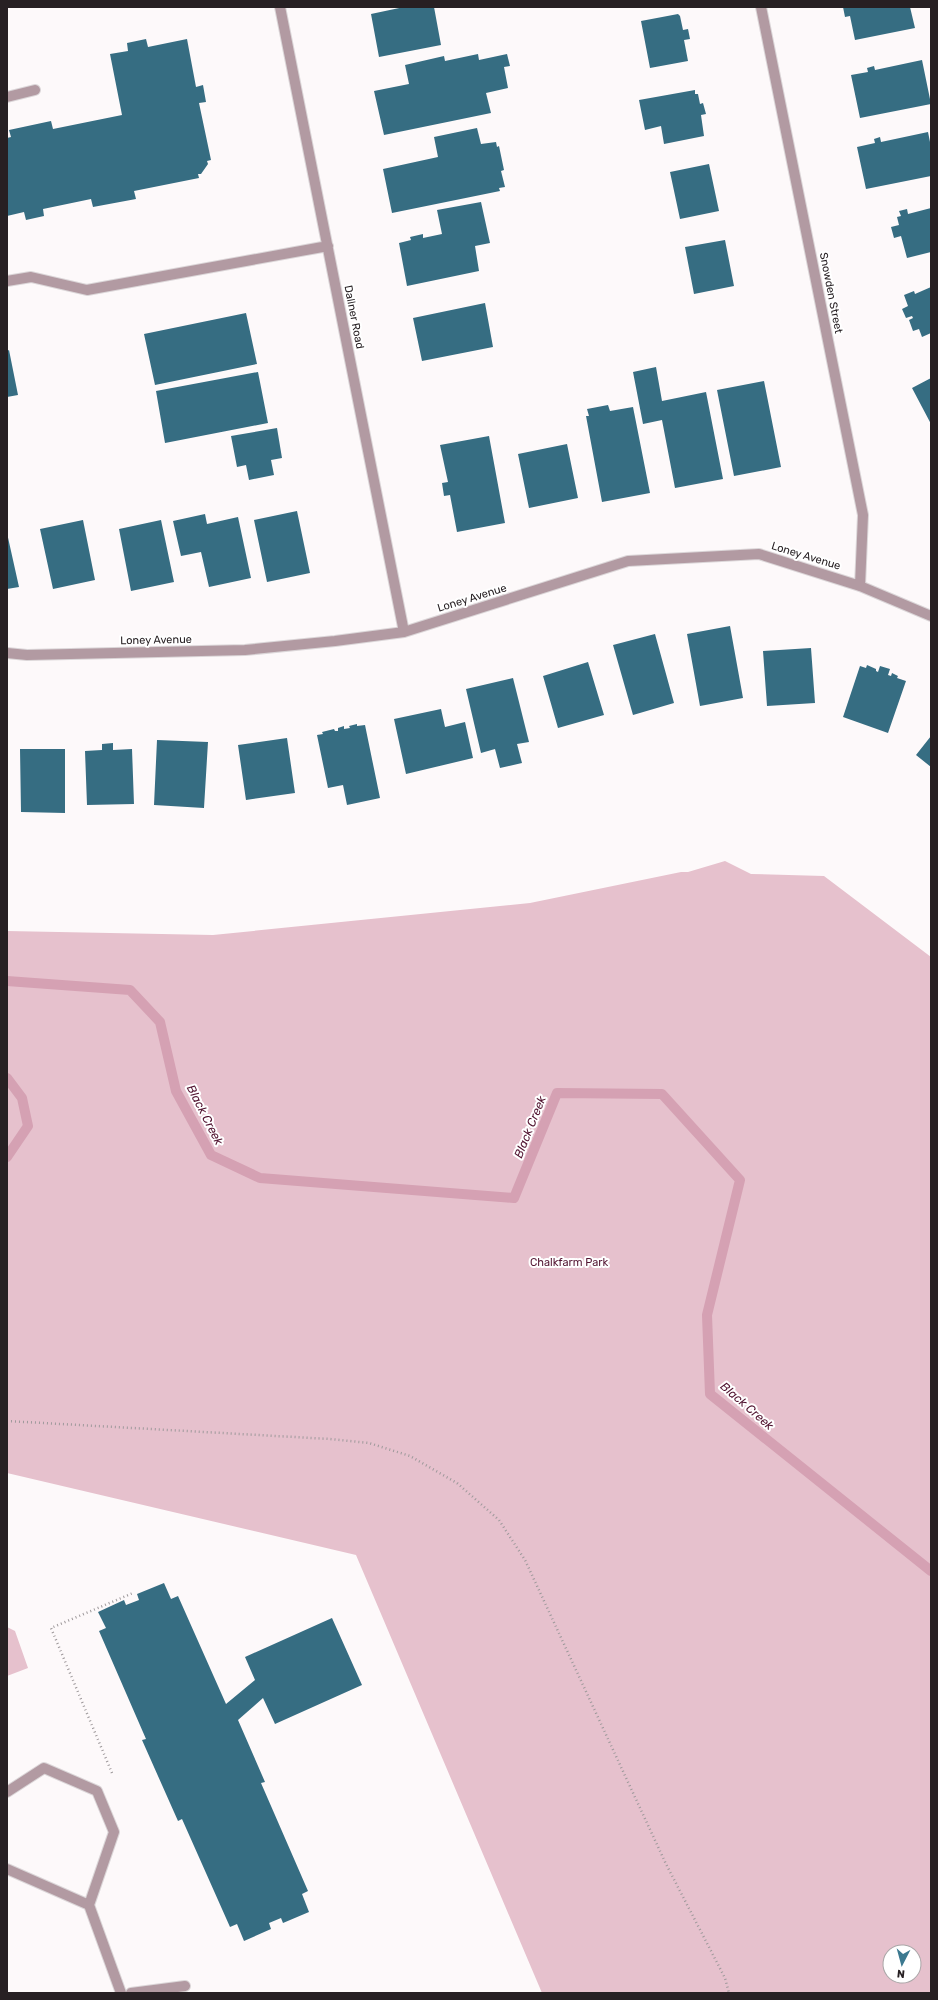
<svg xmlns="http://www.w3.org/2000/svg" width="938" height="2000" viewBox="0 0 938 2000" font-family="Rubik,sans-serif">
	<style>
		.green { fill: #e6c1cd; fill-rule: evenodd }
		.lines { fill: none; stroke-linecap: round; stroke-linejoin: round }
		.stream { stroke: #d5a1b3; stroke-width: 10 }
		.building { fill: #366d82 }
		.minor-casing { stroke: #dbd6d8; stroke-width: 12 }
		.path { stroke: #9e999b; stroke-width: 2.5; stroke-dasharray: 1 3; stroke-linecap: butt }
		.minor { stroke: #b29aa2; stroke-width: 10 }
		.labels { text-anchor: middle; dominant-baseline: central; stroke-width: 4; stroke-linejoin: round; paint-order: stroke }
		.street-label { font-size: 11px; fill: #272023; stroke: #fff }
		.park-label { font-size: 11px; fill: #531532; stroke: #fff }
		.water-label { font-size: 12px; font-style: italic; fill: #4f112e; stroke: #fff }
	</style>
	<rect width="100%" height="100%" fill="#fdf9fa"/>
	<!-- green -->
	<path class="green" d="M725,861L751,874L824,876L931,957V1993H542L356,1555L7,1473V931L213,935L530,903L681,872H688ZM890,1952H914V1976H890Z
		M7,1627L15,1631L28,1668L7,1676Z"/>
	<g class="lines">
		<!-- stream -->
		<path class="stream" d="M7,981L130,990L160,1022L176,1091L211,1155L260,1178L514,1198L557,1093L662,1094L740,1180L707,1315L710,1394L931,1571
			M7,1078L22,1098L28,1126L7,1157"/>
	</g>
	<!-- building -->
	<path class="building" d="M404,7H434L441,45L379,57L371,14Z
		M843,7H910L915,28L855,40L850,16L845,17Z
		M678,14L680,16L683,30L688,29L690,39L684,40L688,61L650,68L641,21Z
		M146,39L148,47L187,39L196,87L203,85L206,102L199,103L211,160L207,161L208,164L201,174H198L199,178L134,191L136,199L93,207L91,199L43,209L44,216L26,220L24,212L7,216V138L11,137L9,130L51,121L53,129L122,115L110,54L128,51L127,43Z
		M478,54L479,60L507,54L510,66L504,67L508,88L486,93L491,113L384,135L374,91L409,84L405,65L444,56L445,61Z
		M922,60L931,104L860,118L851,75L868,72L867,68L874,66L875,70Z
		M695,90V94H698L700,104L703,103L706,114L701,115L704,136L664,144L661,126L645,130L639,100Z
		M477,128L481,144L496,142L497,147L499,146L504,170L501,171L505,187L499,188L500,191L392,213L383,169L438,157L434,137Z
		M928,132L931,147V176L866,189L857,147L875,143L874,139L880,137L881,142Z
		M709,164L719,211L680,219L670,172Z
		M481,202L490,243L475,246L479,271L407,286L399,243L411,240L410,237L423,234V238L442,234L437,210Z
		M931,208V252L907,258L901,236L894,238L891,227L899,225L897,217L901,216L899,211L907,209L908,214Z
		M725,240L734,286L694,294L685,247Z
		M931,287V333L922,337L919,329L913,331L909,320L913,318L912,316L906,318L902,309L908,306L904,295L914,291L915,294Z
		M485,303L493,347L422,361L413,318Z
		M246,313L257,364L155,385L144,334Z
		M9,350L18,395L7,397V351Z
		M656,367L662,401L706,392L723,479L675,488L662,420L643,424L633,372Z
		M258,372L268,423L165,443L156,391Z
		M931,378V424L912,388Z
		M764,381L781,467L734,476L717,390Z
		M608,405L610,411L633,407L650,493L602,502L586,416H589L587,409Z
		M277,428L282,458L271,460L274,475L249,480L246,465L237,467L231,436Z
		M489,436L505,523L457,532L450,495L444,496L442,483L448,482L440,445Z
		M567,444L578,498L529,508L518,454Z
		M297,511L310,573L267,582L254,520Z
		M205,514L207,524L238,517L251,578L209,587L201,552L181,556L173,521Z
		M83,520L95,580L53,589L40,529Z
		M161,520L174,582L131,591L119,529Z
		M7,533L19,587L7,589Z
		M730,626L743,698L700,706L687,634Z
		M655,634L674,703L633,715L613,645Z
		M811,648L815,703L767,706L763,651Z
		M588,662L604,715L558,728L543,676Z
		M867,665L876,669V671L878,672L880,666L890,669L888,675L891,676L892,673L898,676L897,678L906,681L888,733L843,717L860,666L866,668Z
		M513,678L529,742L517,744L522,763L500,768L495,749L481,753L466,689Z
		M441,709L445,727L465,722L473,758L406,774L394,719Z
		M357,724V726L365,725L380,798L347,805L343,785L328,788L317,735L323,734L322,732L334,729L335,731H338V728L344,726V729L350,728L349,726Z
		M931,736V767L916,755Z
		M287,738L295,793L246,800L238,745Z
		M157,740L208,742L204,808L154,805Z
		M113,743V750L132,749L134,804L87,805L85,751L102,750V744Z
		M20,749H65V813L21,812Z
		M164,1583L171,1599L178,1596L226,1704L255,1680L245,1657L332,1618L362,1685L275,1724L263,1698L238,1720L265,1782L261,1783L308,1891L302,1894L309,1912L283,1923L281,1918L269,1923L271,1929L244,1941L237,1924L230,1927L182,1819L178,1821L142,1740L146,1739L99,1631L106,1628L98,1612L124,1600L126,1605L139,1600L137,1594Z"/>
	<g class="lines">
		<!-- minor casing -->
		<g class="minor-casing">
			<path id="minor" d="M280,7L404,632
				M761,7L863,515L860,586
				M7,97L35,90
				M7,281L31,277L87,290L328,246
				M7,653L27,655L245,650L335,641L404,632L628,561L759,554L860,586L931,616
				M7,1792L44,1768L97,1791L114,1832L89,1905
				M7,1869L89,1905L121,1993
				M131,1993L185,1986"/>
		</g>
		<!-- path -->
		<path class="path" d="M7,1421L330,1439L369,1443L410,1456L457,1483L499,1520L525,1560L666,1864L725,1978L729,1993
			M112,1773L51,1628L133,1593"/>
		<!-- minor -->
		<use href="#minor" class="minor"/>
	</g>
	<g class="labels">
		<!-- street labels -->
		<g class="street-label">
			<text transform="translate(831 293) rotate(79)">Snowden Street</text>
			<text transform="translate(354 317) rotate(79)">Dallner Road</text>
			<text transform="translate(806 556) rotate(17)">Loney Avenue</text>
			<text transform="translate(472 598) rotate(-17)">Loney Avenue</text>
			<text transform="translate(156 640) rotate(-1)">Loney Avenue</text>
		</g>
		<!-- park labels -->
		<g class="park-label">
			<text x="569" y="1262">Chalkfarm Park</text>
		</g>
		<!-- water labels -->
		<g class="water-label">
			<text transform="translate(205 1115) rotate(63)">Black Creek</text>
			<text transform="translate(530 1127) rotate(-68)">Black Creek</text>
			<text transform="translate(747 1406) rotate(41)">Black Creek</text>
		</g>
	</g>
	<!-- border -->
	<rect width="938" height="2000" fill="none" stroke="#272023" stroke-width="16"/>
	<!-- north arrow -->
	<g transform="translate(902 1964) rotate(186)"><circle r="19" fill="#ffffff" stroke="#a9a6a7"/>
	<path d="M0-3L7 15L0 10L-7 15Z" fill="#3c7990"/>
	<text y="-6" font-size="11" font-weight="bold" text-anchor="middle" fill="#272023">N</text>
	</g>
</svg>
